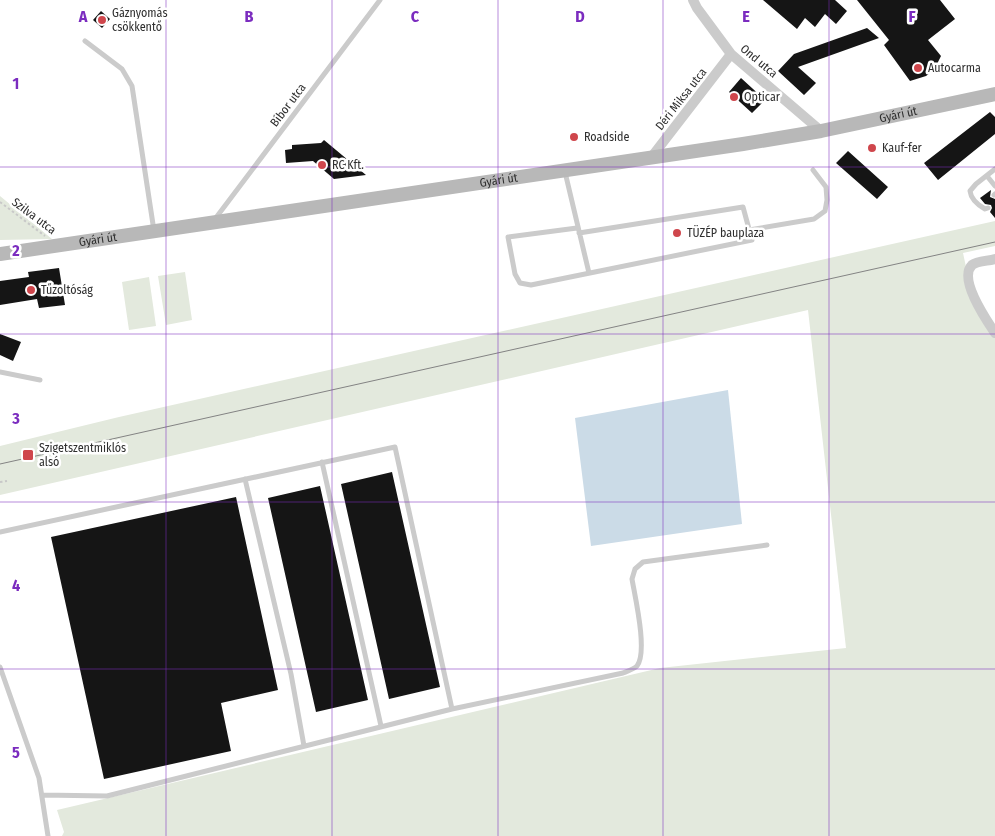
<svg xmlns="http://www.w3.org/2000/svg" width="995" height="836" viewBox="0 0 995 836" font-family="'Fira Sans Condensed',sans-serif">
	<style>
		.green { fill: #e3e9dd }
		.water { fill: #cbdbe7 }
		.building { fill: #151515 }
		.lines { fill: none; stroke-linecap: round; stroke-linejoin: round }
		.path { stroke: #c8c8c8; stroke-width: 2; stroke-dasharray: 2.5 2.5; stroke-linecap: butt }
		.lane { stroke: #cbcbcb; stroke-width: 5 }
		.street { stroke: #cbcbcb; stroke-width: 10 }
		.secondary { stroke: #b8b8b8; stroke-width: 14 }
		.tram { stroke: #838383; stroke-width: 1 }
		.grid { fill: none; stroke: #7b2cbf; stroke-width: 1; stroke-opacity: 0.55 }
		.poi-dot { fill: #cf464c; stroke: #fff; stroke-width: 2 }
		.labels { text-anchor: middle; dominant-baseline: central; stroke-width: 5; stroke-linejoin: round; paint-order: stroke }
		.poi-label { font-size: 12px; fill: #2e2e2e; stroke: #fff; text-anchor: start }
		.street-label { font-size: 12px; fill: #2e2e2e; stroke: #fff }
		.grid-label { font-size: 16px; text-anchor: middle; font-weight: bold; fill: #7b2cbf; stroke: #fff; stroke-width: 5; stroke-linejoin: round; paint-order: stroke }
	</style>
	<rect width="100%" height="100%" fill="#fff"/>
	<!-- green -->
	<path class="green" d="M0,196L52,239L0,240Z
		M995,221V246L963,253L968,276L995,337V836H62L64,832L57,810L660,668L846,648L808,310L0,495V446L119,417Z
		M185,272L192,320L166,325L158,276Z
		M149,277L156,326L129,330L122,282Z"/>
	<!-- water -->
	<path class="water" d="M728,390L742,524L591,546L575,418Z"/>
	<!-- building -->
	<path class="building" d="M763,0H835L847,11L836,24L825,14L815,27L805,18L797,29Z
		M857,0H940L955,19L928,40L941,56L934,70L926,76L910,81L884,45L889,40Z
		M101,11L110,19L102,28L93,20Z
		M867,28L879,38L798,67L816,83L804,95L778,71L794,54Z
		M741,78L765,100L752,113L729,92Z
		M990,112L995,117V134L938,180L924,163Z
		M324,140L366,175L334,179L313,161L286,163L285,150L292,149V145L321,143Z
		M848,151L888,187L877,199L836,163Z
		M991,190L990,197L995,199V218L990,212L992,208L991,205L985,204L980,198Z
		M59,268L65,305L39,308L37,299L0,305V281L29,277L28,272Z
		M0,334L21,342L13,361L0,355Z
		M392,472L440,687L389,699L341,484Z
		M320,486L368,700L316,712L268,498Z
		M236,497L278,690L221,703L231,751L104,779L51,537Z"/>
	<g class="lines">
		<!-- path -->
		<path class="path" d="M0,202L45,236
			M0,482L7,481"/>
		<!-- lane -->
		<path class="lane" d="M85,41L122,69L132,86L154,231
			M565,172L589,273
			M987,176L995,186
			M994,195L995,194
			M988,208L985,209C978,205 971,200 970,191L976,184L995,169
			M215,219L380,0
			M577,228L508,237L515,274L520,283L531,285L752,240L743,207L579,233
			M749,230L814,219L825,211L827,200L826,187L813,170
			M0,372L40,380
			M322,462L381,726
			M245,479L291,674L304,746
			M0,532L395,447L452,709L107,796L42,795
			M0,667L39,778L48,836
			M452,709L623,673C628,671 634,669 637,666C648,652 635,597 632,579L635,569L643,562L767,545"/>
		<!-- street -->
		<path class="street" d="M693,0L697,8L731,54L821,131
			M650,159L731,54
			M995,259C988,261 977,261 972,265C958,279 987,321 995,333"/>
		<!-- secondary -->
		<path class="secondary" id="s1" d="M0,254L743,144L821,131L995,94"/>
		<!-- tram -->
		<path class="tram" d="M0,464L995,242"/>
	</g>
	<!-- grid -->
	<path class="grid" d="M166,0V836M332,0V836M498,0V836M663,0V836M829,0V836M0,167H995M0,334H995M0,502H995M0,669H995"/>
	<!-- markers -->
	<g class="poi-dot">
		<circle cx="102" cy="20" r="5"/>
		<circle cx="918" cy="68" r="5"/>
		<circle cx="734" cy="97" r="5"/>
		<circle cx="574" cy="137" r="5"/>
		<circle cx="872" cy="148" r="5"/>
		<circle cx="322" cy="165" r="5"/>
		<circle cx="677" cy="233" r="5"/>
		<circle cx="31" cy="290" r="5"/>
		<rect x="22" y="449" width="12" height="12" rx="2.5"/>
	</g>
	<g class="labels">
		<!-- poi labels -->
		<g class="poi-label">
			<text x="112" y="13">Gáznyomás<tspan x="112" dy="14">csökkentő</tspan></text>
			<text x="928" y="68">Autocarma</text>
			<text x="744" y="97">Opticar</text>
			<text x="584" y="137">Roadside</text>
			<text x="882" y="148">Kauf-fer</text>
			<text x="332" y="165">RC Kft.</text>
			<text x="687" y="233">TÜZÉP bauplaza</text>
			<text x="41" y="290">Tűzoltóság</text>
			<text x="39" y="448">Szigetszentmiklós<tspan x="39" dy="14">alsó</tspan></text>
		</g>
		<!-- street labels -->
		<g class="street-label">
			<text transform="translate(759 61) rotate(40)">Ond utca</text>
			<text transform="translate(681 99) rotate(-52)">Déri Miksa utca</text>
			<text transform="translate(288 105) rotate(-53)">Bíbor utca</text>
			<text stroke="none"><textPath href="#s1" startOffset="909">Gyári út</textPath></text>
			<text stroke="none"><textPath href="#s1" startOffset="504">Gyári út</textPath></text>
			<text transform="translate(34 216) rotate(37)">Szilva utca</text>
			<text stroke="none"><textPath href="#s1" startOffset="99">Gyári út</textPath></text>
		</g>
	</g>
	<g class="grid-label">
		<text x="83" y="22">A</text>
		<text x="249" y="22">B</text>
		<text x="415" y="22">C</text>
		<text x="580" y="22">D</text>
		<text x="746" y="22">E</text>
		<text x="912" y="22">F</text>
		<text x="16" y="89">1</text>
		<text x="16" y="256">2</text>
		<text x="16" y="424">3</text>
		<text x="16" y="591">4</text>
		<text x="16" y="758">5</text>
	</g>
</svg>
